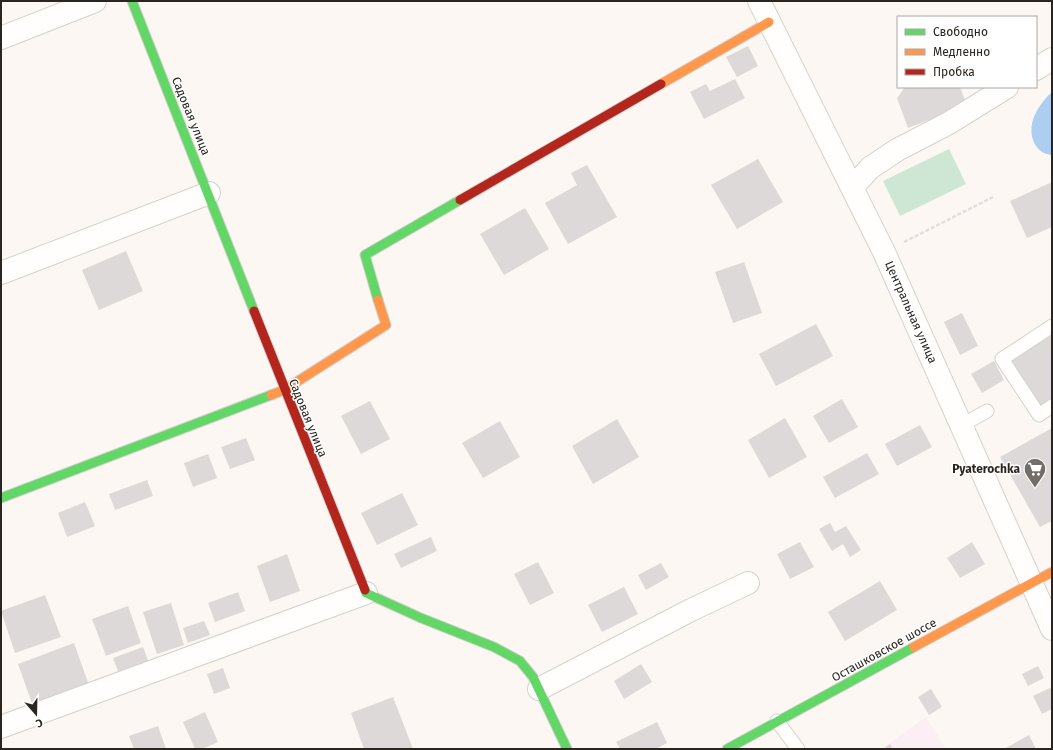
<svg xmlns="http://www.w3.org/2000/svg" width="1053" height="750" viewBox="0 0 1053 750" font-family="'Fira Sans',sans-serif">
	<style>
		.industrial { fill: #fceef5 }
		.green { fill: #cee6d4 }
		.water { fill: #accff1 }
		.building { fill: #ddd9d9 }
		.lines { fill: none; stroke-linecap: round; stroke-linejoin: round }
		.lane-casing { stroke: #d6d2cd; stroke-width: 15 }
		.street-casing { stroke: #d6d2cd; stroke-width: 24 }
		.fast-casing { stroke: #d6d2cd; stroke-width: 11 }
		.slow-casing { stroke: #d6d2cd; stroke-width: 11 }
		.jam-casing { stroke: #d6d2cd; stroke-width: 11 }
		.path { stroke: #e0dfde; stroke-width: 2.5; stroke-dasharray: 4 2; stroke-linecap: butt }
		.lane { stroke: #fffefd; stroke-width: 13 }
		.street { stroke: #fffefd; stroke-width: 22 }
		.fast { stroke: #63d668; stroke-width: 9 }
		.slow { stroke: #ff974d; stroke-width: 9 }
		.jam { stroke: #b3261e; stroke-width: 9 }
		.labels { text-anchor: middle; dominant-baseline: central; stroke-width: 3; stroke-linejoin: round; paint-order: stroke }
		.street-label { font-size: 12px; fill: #2a2520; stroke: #fff }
		.poi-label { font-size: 12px; font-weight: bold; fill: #2a2520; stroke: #fff; text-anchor: end }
	</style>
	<rect width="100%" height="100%" fill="#fcf7f2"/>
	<!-- industrial -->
	<path class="industrial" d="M926,717L946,749H881Z"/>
	<!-- green -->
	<path class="green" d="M949,149L966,184L900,216L883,181Z"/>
	<!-- water -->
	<path class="water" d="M1052,92V155C1035,154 1028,135 1033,120C1036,110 1044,99 1052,92Z"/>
	<!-- building -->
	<path class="building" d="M748,46L758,66L737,77L726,57Z
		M735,79L745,98L704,119L690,92L706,84L710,91Z
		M905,87H960L967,105L908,128L897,98Z
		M758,159L783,202L737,229L711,185Z
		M587,165L617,217L568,244L545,203L577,185L571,173Z
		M1052,182V227L1027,238L1010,201Z
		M525,208L549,249L504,275L480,234Z
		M126,251L143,291L99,310L82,270Z
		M744,262L762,313L733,323L715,272Z
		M962,313L978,346L960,355L944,322Z
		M816,324L833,356L776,386L759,354Z
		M1052,332V399L1040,407L1009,361Z
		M994,361L1004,380L982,393L971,374Z
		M842,399L858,427L829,443L813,416Z
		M370,401L390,439L361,454L341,416Z
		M785,418L807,457L769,478L748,440Z
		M617,419L639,457L593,484L572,446Z
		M500,421L520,457L483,478L462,443Z
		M920,425L932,447L897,466L885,444Z
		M1052,428V521L1040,527L1000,457Z
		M246,438L255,460L230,469L221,447Z
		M867,453L879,474L835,498L823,477Z
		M208,454L217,478L193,487L184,463Z
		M147,480L153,496L115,510L109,494Z
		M402,493L418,525L377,545L361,513Z
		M85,502L95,526L67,537L58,513Z
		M830,523L835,532L846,526L861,550L850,557L843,544L832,551L819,529Z
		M431,537L437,551L401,568L394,554Z
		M800,542L814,567L790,579L777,554Z
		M972,542L985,564L960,578L947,558Z
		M287,554L300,591L270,602L257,566Z
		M538,562L554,593L530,605L514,574Z
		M661,563L669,577L646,590L638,575Z
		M880,581L897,610L845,641L828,612Z
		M624,587L638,614L602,632L588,605Z
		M238,592L245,611L215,622L208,603Z
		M45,595L61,637L15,653L1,611Z
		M171,603L184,645L157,654L143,612Z
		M128,606L141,643L106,656L92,619Z
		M204,621L210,635L188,643L183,628Z
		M74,643L90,688L34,709L18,664Z
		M143,647L149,663L119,674L113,658Z
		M641,664L652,682L624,699L614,681Z
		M1038,666L1044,678L1028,686L1022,674Z
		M223,668L230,688L214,694L207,674Z
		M1052,687V709L1042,714L1033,696Z
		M931,689L942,707L929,715L918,697Z
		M393,697L413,749H364L351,713Z
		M205,712L218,742L202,749H195L183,722Z
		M657,722L667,743L656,749H620L616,742Z
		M158,726L166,749H134L129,736Z
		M1029,735L1036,749H1004Z
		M890,744L893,749H883Z"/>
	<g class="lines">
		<!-- lane casing -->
		<g class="lane-casing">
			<path id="lane" d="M1052,326L1002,359L1039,415L1052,406
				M962,425L987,411
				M777,721L798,749"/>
		</g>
		<!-- street casing -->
		<g class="street-casing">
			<path id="street" d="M759,1L884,252L1052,629
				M1,38L95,1
				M1036,69L1052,59
				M853,187L870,168L897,150L949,123L1007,87
				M1,273L209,193
				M539,689L691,610L748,583
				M1,727L366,593"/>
		</g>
		<!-- fast casing -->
		<g class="fast-casing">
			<path id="fast" d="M132,1L254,311
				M378,300L365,255L460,200
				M1,498L271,395
				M365,590L366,593L421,618L494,647L520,661L533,677L567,749
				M727,749L914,647"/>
		</g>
		<!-- slow casing -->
		<g class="slow-casing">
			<path id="slow" d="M661,84L769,22
				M271,395L284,390L386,325L378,300
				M914,647L1052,572"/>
		</g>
		<!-- jam casing -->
		<g class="jam-casing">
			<path id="jam" d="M460,200L661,84
				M254,311L365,590"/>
		</g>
		<!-- path -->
		<path class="path" d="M904,242L993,197"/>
		<!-- lane -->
		<use href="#lane" class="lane"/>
		<!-- street -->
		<use href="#street" class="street"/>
		<!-- fast -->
		<use href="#fast" class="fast"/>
		<!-- slow -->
		<use href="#slow" class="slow"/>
		<!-- jam -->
		<use href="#jam" class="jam"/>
	</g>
	<!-- icons -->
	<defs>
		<g id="supermarket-pin" transform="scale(1.15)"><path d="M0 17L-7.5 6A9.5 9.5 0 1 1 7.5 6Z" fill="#746e6a" stroke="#fff"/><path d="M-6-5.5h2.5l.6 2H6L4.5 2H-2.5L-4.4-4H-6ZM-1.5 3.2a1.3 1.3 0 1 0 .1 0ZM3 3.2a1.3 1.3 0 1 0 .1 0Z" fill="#fff"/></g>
	</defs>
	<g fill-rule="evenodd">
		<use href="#supermarket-pin" x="1035" y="469"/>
	</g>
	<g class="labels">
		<!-- street labels -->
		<g class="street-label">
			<text transform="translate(191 116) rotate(68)">Садовая улица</text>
			<text transform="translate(911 312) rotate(66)">Центральная улица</text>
			<text transform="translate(308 418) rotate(68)">Садовая улица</text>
			<text transform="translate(884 650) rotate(-29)">Осташковское шоссе</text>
		</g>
		<!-- poi labels -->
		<g class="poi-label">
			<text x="1020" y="469">Pyaterochka</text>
		</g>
	</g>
	<!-- border -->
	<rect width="1053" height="750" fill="none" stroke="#2a2520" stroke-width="4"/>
	<!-- legend -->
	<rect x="897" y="16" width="140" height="72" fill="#ffffff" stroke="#aaa8a6"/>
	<rect x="905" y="29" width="20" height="6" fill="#63d668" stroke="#aaa8a6"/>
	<text x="933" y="36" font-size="12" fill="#2a2520">Свободно</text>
	<rect x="905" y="49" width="20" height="6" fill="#ff974d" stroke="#aaa8a6"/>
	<text x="933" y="56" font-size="12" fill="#2a2520">Медленно</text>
	<rect x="905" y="69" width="20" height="6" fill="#b3261e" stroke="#aaa8a6"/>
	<text x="933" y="76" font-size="12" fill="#2a2520">Пробка</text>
	<!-- north arrow -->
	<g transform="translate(36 714) rotate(160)" stroke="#ffffff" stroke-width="3" paint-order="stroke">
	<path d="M0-3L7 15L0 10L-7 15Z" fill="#2a2520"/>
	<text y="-6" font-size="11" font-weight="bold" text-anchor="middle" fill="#2a2520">С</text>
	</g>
</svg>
